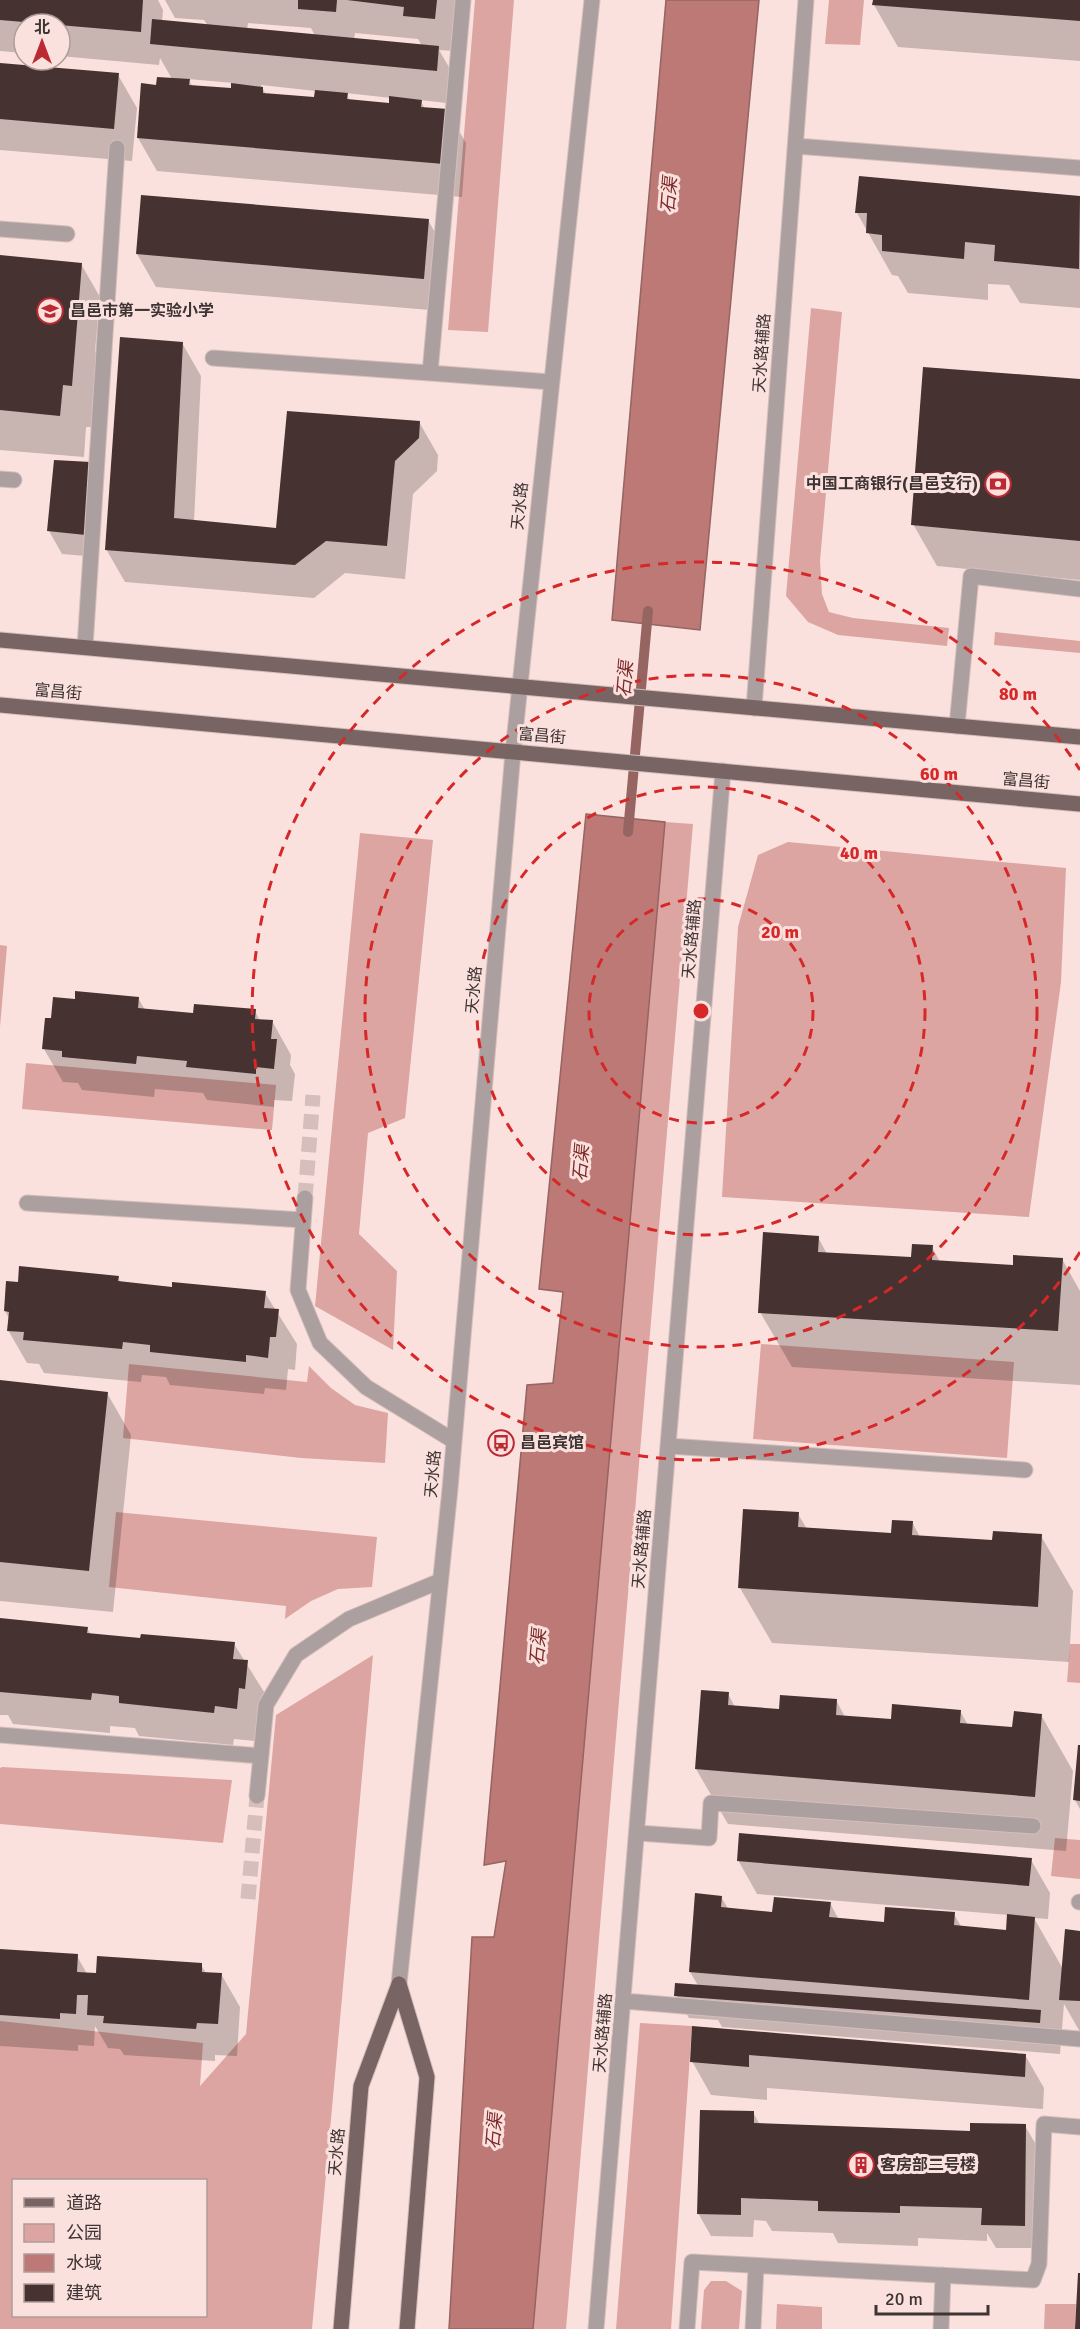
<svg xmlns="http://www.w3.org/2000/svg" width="1080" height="2329" viewBox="0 0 1080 2329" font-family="Signika,'Noto Sans SC',sans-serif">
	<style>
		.green { fill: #dda5a1; fill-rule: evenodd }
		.water { fill: #bc7975; stroke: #966461; stroke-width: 1.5 }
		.shadow { fill: #0003; fill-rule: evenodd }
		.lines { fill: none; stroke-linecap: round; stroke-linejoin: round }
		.stream { stroke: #966461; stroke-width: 10 }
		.building { fill: #463230 }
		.minor-tunnel { stroke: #d5bebc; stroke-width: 15; stroke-dasharray: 15 8; stroke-linecap: butt }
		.minor-casing { stroke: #d5bebc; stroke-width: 17 }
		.major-casing { stroke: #d5bebc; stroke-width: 17 }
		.minor { stroke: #aba09f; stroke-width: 15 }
		.major { stroke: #786563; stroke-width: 15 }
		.ring { fill: none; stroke: #d62828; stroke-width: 3; stroke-dasharray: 10 8 }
		.labels { text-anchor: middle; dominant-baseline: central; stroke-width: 6; stroke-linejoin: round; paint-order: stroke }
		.poi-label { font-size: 16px; font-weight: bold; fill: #3e3433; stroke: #fbe1de; text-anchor: start }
		.street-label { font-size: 16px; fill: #3e3433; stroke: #fbe1de }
		.water-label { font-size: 18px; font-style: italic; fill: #7c2a2a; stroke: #fbe1de }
		.centre { fill: #d62828; stroke: #fbe1de; stroke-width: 3 }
		.ring-label { font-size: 18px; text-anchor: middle; font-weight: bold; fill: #d62828; stroke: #fbe1de; stroke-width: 6; stroke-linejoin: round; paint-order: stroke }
	</style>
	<rect width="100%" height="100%" fill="#fbe1de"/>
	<!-- green -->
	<path class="green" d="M475,0H514L488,332L448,330Z
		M829,0H864L860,45L825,44Z
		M811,308L842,312L820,561L822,594L829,612L853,618L949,628L947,646L838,635L808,622L786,596Z
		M995,632L1080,641V653L994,645Z
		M665,822L693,824L566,2329H533Z
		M360,833L433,840L405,1118L368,1133L359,1234L397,1271L393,1350L315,1306Z
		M788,842L1066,868L1061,982L1029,1217L722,1197L738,927L758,855Z
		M0,945L7,946L0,1027Z
		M26,1063L276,1085L272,1130L22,1109Z
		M761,1344L1014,1362L1007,1458L753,1439Z
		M129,1364L307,1382L309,1366L331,1388L355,1405L388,1413L385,1463L301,1458L123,1438Z
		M116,1512L377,1537L372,1587L338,1589L311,1601L285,1619L286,1606L109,1587Z
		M1070,1644H1080V1683L1067,1682Z
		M373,1655L312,2329H0V2021L203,2043L200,2086L246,2034L276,1715ZM14,2180H206V2316H14Z
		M2,1767L232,1780L223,1843L0,1824V1768Z
		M1055,1838L1080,1840V1879L1051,1876Z
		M640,2023L692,2026L671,2329H616Z
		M711,2281H726L742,2291L739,2329H701L704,2290Z
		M777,2304L822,2307V2329H776Z
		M1045,2304H1076L1075,2329H1044Z"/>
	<!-- water -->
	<path class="water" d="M666,0H759L700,630L612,620Z
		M586,814L665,822L533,2329H449L472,1937H494L506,1861L484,1865L527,1385L553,1383L563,1292L539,1289Z"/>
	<!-- shadow -->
	<path class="shadow" d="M0,0H158L163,10L162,22L208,26L204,20L175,18L165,0H458L454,51L439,50L457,81L455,104L420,100L425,109L447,110L466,143L462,197L157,171L138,138L172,79L160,58L159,65L60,56V24H24V53L0,51ZM248,23L311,28L315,36L247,30ZM355,33L418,39L422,46L354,40ZM188,79L233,83L232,90L193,87ZM261,85L316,91V99L266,95ZM346,93L391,98L390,104L350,101Z
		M874,0H1080V61L898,47L874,5Z
		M0,65L118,75L137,108L132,161L0,150Z
		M860,178L1080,197V308L1020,303L1009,285L988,284V300L908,293L898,276L892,275L857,213Z
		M428,220L447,254L442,311L156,287L137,254Z
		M0,256L81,264L100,297L95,351L101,362L96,427H86L84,457L0,450Z
		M182,343L201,376L194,522L278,529L419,422L438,455L437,471L413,494L405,579L345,573L314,598L125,582L106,549Z
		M1080,381V580L937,566L913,524Z
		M103,486L98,557L62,554L49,531Z
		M138,998L145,1010L194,1014L255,1011L260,1021H272L291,1055L290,1065L295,1074L292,1101L274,1100V1107L207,1100L203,1093L155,1089L154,1097L82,1090L78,1083L63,1082L44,1049L52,1020L76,1000Z
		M818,1237L827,1254L913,1259L932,1247L940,1262L1014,1266L1062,1259L1080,1291V1385L792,1367L760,1312Z
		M118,1277L121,1283L173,1289L265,1293L297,1344L295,1370L288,1369L286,1390L265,1388L264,1394L170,1385L166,1377L142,1375L141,1382L44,1373L39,1364L27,1363L8,1330L9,1318L5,1311L19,1284Z
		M0,1382L107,1393L131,1435L113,1612L0,1601Z
		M798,1514L807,1529L893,1535L912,1522L920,1537L994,1542L1041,1536L1073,1591L1069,1662L772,1643L740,1588Z
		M0,1620L87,1628L91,1635L234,1644L266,1695L255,1741L234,1739L233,1745L139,1736L135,1728L110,1726V1733L13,1724L8,1715H0Z
		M728,1694L735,1707L780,1711L836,1700L845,1717L892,1720L960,1711L968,1725L1014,1729L1041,1715L1073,1771L1066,1851L728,1824L696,1769Z
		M1080,1744V1809L1075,1800Z
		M738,1860H1031L1050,1893L1048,1919L1034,1918L1063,1969L1080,1932V2032L1064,2004L1060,2054L722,2027L718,2020L689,2018L676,1995L699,1987L690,1972L721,1897L729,1910L774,1913L830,1903L839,1920L886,1923L954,1914L962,1928L1007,1931L1009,1915L757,1894Z
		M0,1950L77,1956L87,1974L201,1965L206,1973L221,1974L240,2007L237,2056L215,2055V2061L124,2055L120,2049L108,2048L95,2026L94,2046L78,2045V2051L0,2046Z
		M693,2028L1025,2055L1044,2088L1043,2109L767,2088V2100L711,2095L692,2061Z
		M753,2112L760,2125L972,2133L1025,2126L1038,2148L1037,2248H996L987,2233V2241L918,2238V2246L838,2243L833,2233L772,2231L766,2221L754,2220L753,2237L711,2236L698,2213Z"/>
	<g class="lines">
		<!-- stream -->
		<path class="stream" d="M628,832L648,611"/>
	</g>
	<!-- building -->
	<path class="building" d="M0,0H143L141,32L0,20Z
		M298,0H337L336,12L298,9Z
		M347,0H437L435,19L403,16L404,7Z
		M873,0H1080V21L872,5Z
		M152,19L439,46L437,71L150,44Z
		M0,63L119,73L114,129L0,119Z
		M157,77L190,79L189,85L231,88V83L263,87V93L314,97L315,90L348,93L347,99L389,103V96L422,100L421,107L448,109L444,164L137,138L141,83L156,85Z
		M859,176L1080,196L1079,269L994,261L995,245L965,242L964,259L882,251V235L866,233L867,213H855Z
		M141,195L429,219L424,279L136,254Z
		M0,255L82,263L72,386L63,385L60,416L0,410Z
		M120,337L183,342L174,518L276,528L287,411L420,421L419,438L395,461L387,546L326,541L295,565L105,550Z
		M923,367L1080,379V541L911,525Z
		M54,460L91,462L86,535L47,531Z
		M75,991L139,997L138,1008L193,1013L194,1004L256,1009L255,1019L273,1020L271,1039H277L274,1069L256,1067V1074L186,1067L187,1061L137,1056L136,1064L62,1057V1051L42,1049L45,1018H51L53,997L75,999Z
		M763,1232L819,1236L818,1252L911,1257L912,1244L933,1245L932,1260L1013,1265V1255L1063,1258L1058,1331L758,1313Z
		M19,1266L119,1276L118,1281L172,1287V1282L266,1291L264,1308L279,1309L276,1337H270L268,1358L246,1355V1362L150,1352V1345L123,1342L122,1349L23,1340L24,1332L7,1331L9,1312L4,1311L6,1281L18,1282Z
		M0,1380L108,1392L89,1571L0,1562Z
		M743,1509L799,1512L798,1527L891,1533L892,1520L913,1521L912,1535L992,1540L993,1531L1042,1534L1038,1607L738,1588Z
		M0,1618L88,1627L87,1633L140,1638L141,1634L235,1642L233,1659L248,1660L245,1689L239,1688L237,1709L215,1706L214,1713L119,1703V1696L92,1693L91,1700L0,1692Z
		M701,1690L729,1692L728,1705L779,1709L780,1695L837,1699L836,1715L891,1719L892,1704L961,1710L960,1723L1012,1727L1014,1711L1042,1714L1035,1797L695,1769Z
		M1078,1745H1080V1801L1073,1800Z
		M739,1833L1032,1858L1029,1886L737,1861Z
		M695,1893L722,1896L721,1907L772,1912L774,1897L831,1902L829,1917L884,1922L885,1907L955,1912L954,1925L1006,1930L1007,1914L1035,1917L1029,2000L689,1972Z
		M1065,1929L1080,1931V2001L1059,2000Z
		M0,1949L78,1954L77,1972L96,1973L97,1956L202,1963V1972L222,1973L218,2024L197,2023L196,2029L103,2023L104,2016L87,2015L88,1995H77L76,2014L60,2013V2019L0,2015Z
		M675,1983L1041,2010L1040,2023L674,1996Z
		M692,2026L1026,2054L1025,2077L749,2055V2067L690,2062Z
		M700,2110L754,2111V2123L970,2131V2123L1026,2124L1025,2226L981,2225L982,2208L900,2206V2213L818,2211V2201L741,2198V2215L697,2214Z
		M1078,2273H1080V2329H1075Z"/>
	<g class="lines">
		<!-- minor-tunnel -->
		<path class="minor-tunnel" d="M305,1198L313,1095
			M248,1899L257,1796"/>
		<!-- minor casing -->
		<g class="minor-casing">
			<path id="minor" d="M463,0L430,373L551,382
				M796,146L1080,168
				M0,229L67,234
				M213,358L430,373
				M0,479L14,480
				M85,647L117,148
				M754,708L806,0
				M957,726L971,576L1080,589
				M305,1198L298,1290L320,1343L366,1387L454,1441
				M27,1203L303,1220
				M669,1446L1025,1470
				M0,1735L261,1756
				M257,1796L266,1705L296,1655L349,1619L440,1581
				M638,1833L709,1838L711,1803L1033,1826
				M1079,1902H1080
				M399,1984L450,1489L513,752L592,0
				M624,2001L1080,2039
				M596,2329L723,771
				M687,2329L692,2262L1033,2280L1039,2264L1044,2124L1080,2127
				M753,2329L756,2267
				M941,2329L943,2275"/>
		</g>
		<!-- major casing -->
		<g class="major-casing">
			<path id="major" d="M0,640L1080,737
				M0,705L1080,804
				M399,1984L427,2077L407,2329
				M341,2329L361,2086L399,1984"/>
		</g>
		<!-- minor -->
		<use href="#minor" class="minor"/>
		<!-- major -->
		<use href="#major" class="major"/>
	</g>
	<!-- distance rings -->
	<g class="ring">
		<circle cx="701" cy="1011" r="112"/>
		<circle cx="701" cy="1011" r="224"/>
		<circle cx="701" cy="1011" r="336"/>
		<path d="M1080 1252A449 449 0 1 1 1080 770"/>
	</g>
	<!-- icons -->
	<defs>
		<g id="school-ring" transform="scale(1.35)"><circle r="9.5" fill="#fbe1de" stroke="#bb2a32" stroke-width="1.5"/><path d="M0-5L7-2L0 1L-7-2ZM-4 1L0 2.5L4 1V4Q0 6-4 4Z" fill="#bb2a32"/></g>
		<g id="bank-ring" transform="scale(1.35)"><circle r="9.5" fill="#fbe1de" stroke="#bb2a32" stroke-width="1.5"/><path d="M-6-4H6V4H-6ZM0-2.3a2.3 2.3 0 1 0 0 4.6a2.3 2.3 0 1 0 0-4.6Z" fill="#bb2a32"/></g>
		<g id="bus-ring" transform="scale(1.35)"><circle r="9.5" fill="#fbe1de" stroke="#bb2a32" stroke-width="1.5"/><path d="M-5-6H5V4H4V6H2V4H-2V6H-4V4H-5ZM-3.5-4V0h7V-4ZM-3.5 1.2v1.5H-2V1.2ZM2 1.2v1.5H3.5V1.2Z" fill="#bb2a32"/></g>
		<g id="building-ring" transform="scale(1.35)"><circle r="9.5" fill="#fbe1de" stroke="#bb2a32" stroke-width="1.5"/><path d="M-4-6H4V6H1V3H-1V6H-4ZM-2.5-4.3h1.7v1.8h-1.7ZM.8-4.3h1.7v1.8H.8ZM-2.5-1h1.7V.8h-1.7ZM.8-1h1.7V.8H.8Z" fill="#bb2a32"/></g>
	</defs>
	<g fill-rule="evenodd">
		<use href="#school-ring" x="50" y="311"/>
		<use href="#bank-ring" x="998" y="484"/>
		<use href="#bus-ring" x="501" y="1443"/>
		<use href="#building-ring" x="861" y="2165"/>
	</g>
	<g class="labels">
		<!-- poi labels -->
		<g class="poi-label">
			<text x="70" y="311">昌邑市第一实验小学</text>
			<text x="978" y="484" text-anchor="end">中国工商银行(昌邑支行)</text>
			<text x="520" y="1443">昌邑宾馆</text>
			<text x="880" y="2165">客房部二号楼</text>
		</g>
		<!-- street labels -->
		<g class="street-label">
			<text transform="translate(762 353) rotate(-86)">天水路辅路</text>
			<text transform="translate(520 506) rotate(-84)">天水路</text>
			<text transform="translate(58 692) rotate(5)">富昌街</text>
			<text transform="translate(542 736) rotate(5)">富昌街</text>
			<text transform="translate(1026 781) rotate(5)">富昌街</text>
			<text transform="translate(692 939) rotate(-85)">天水路辅路</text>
			<text transform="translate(474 990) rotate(-85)">天水路</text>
			<text transform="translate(433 1474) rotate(-85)">天水路</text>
			<text transform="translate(642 1549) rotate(-85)">天水路辅路</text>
			<text transform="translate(603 2033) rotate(-85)">天水路辅路</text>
			<text transform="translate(337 2152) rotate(-85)">天水路</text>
		</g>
		<!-- water labels -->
		<g class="water-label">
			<text transform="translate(669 195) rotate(-85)">石渠</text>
			<text transform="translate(625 679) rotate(-85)">石渠</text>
			<text transform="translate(581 1163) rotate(-85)">石渠</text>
			<text transform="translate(538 1647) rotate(-85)">石渠</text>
			<text transform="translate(494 2131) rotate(-85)">石渠</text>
		</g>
	</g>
	<circle cx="701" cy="1011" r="9" class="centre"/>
	<g class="ring-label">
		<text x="1018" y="700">80 m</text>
		<text x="939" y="780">60 m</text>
		<text x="859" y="859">40 m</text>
		<text x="780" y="938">20 m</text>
	</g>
	<!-- legend -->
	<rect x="12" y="2179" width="195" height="138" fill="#fbe1de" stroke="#af9c9a" stroke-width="1.5"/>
	<rect x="24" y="2198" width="30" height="9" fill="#786563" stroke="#af9c9a" stroke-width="1.5"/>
	<text x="66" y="2209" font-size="18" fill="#3e3433">道路</text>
	<rect x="24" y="2224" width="30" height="18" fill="#dda5a1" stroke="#af9c9a" stroke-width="1.5"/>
	<text x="66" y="2239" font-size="18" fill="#3e3433">公园</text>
	<rect x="24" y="2254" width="30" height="18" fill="#bc7975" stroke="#af9c9a" stroke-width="1.5"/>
	<text x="66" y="2269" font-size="18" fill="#3e3433">水域</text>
	<rect x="24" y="2284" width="30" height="18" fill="#463230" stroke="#af9c9a" stroke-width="1.5"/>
	<text x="66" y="2299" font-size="18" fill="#3e3433">建筑</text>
	<!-- north arrow -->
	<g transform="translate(42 42)"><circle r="28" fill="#fbe1de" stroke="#af9c9a" stroke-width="1.5"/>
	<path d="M0-4.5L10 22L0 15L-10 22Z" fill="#bb2a32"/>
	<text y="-9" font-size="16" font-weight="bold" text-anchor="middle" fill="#3e3433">北</text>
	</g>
	<!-- scale -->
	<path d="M876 2305v9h112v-9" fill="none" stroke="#3e3433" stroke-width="3"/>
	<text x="885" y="2305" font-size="18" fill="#3e3433" stroke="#fbe1de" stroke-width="4.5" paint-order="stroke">20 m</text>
</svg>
